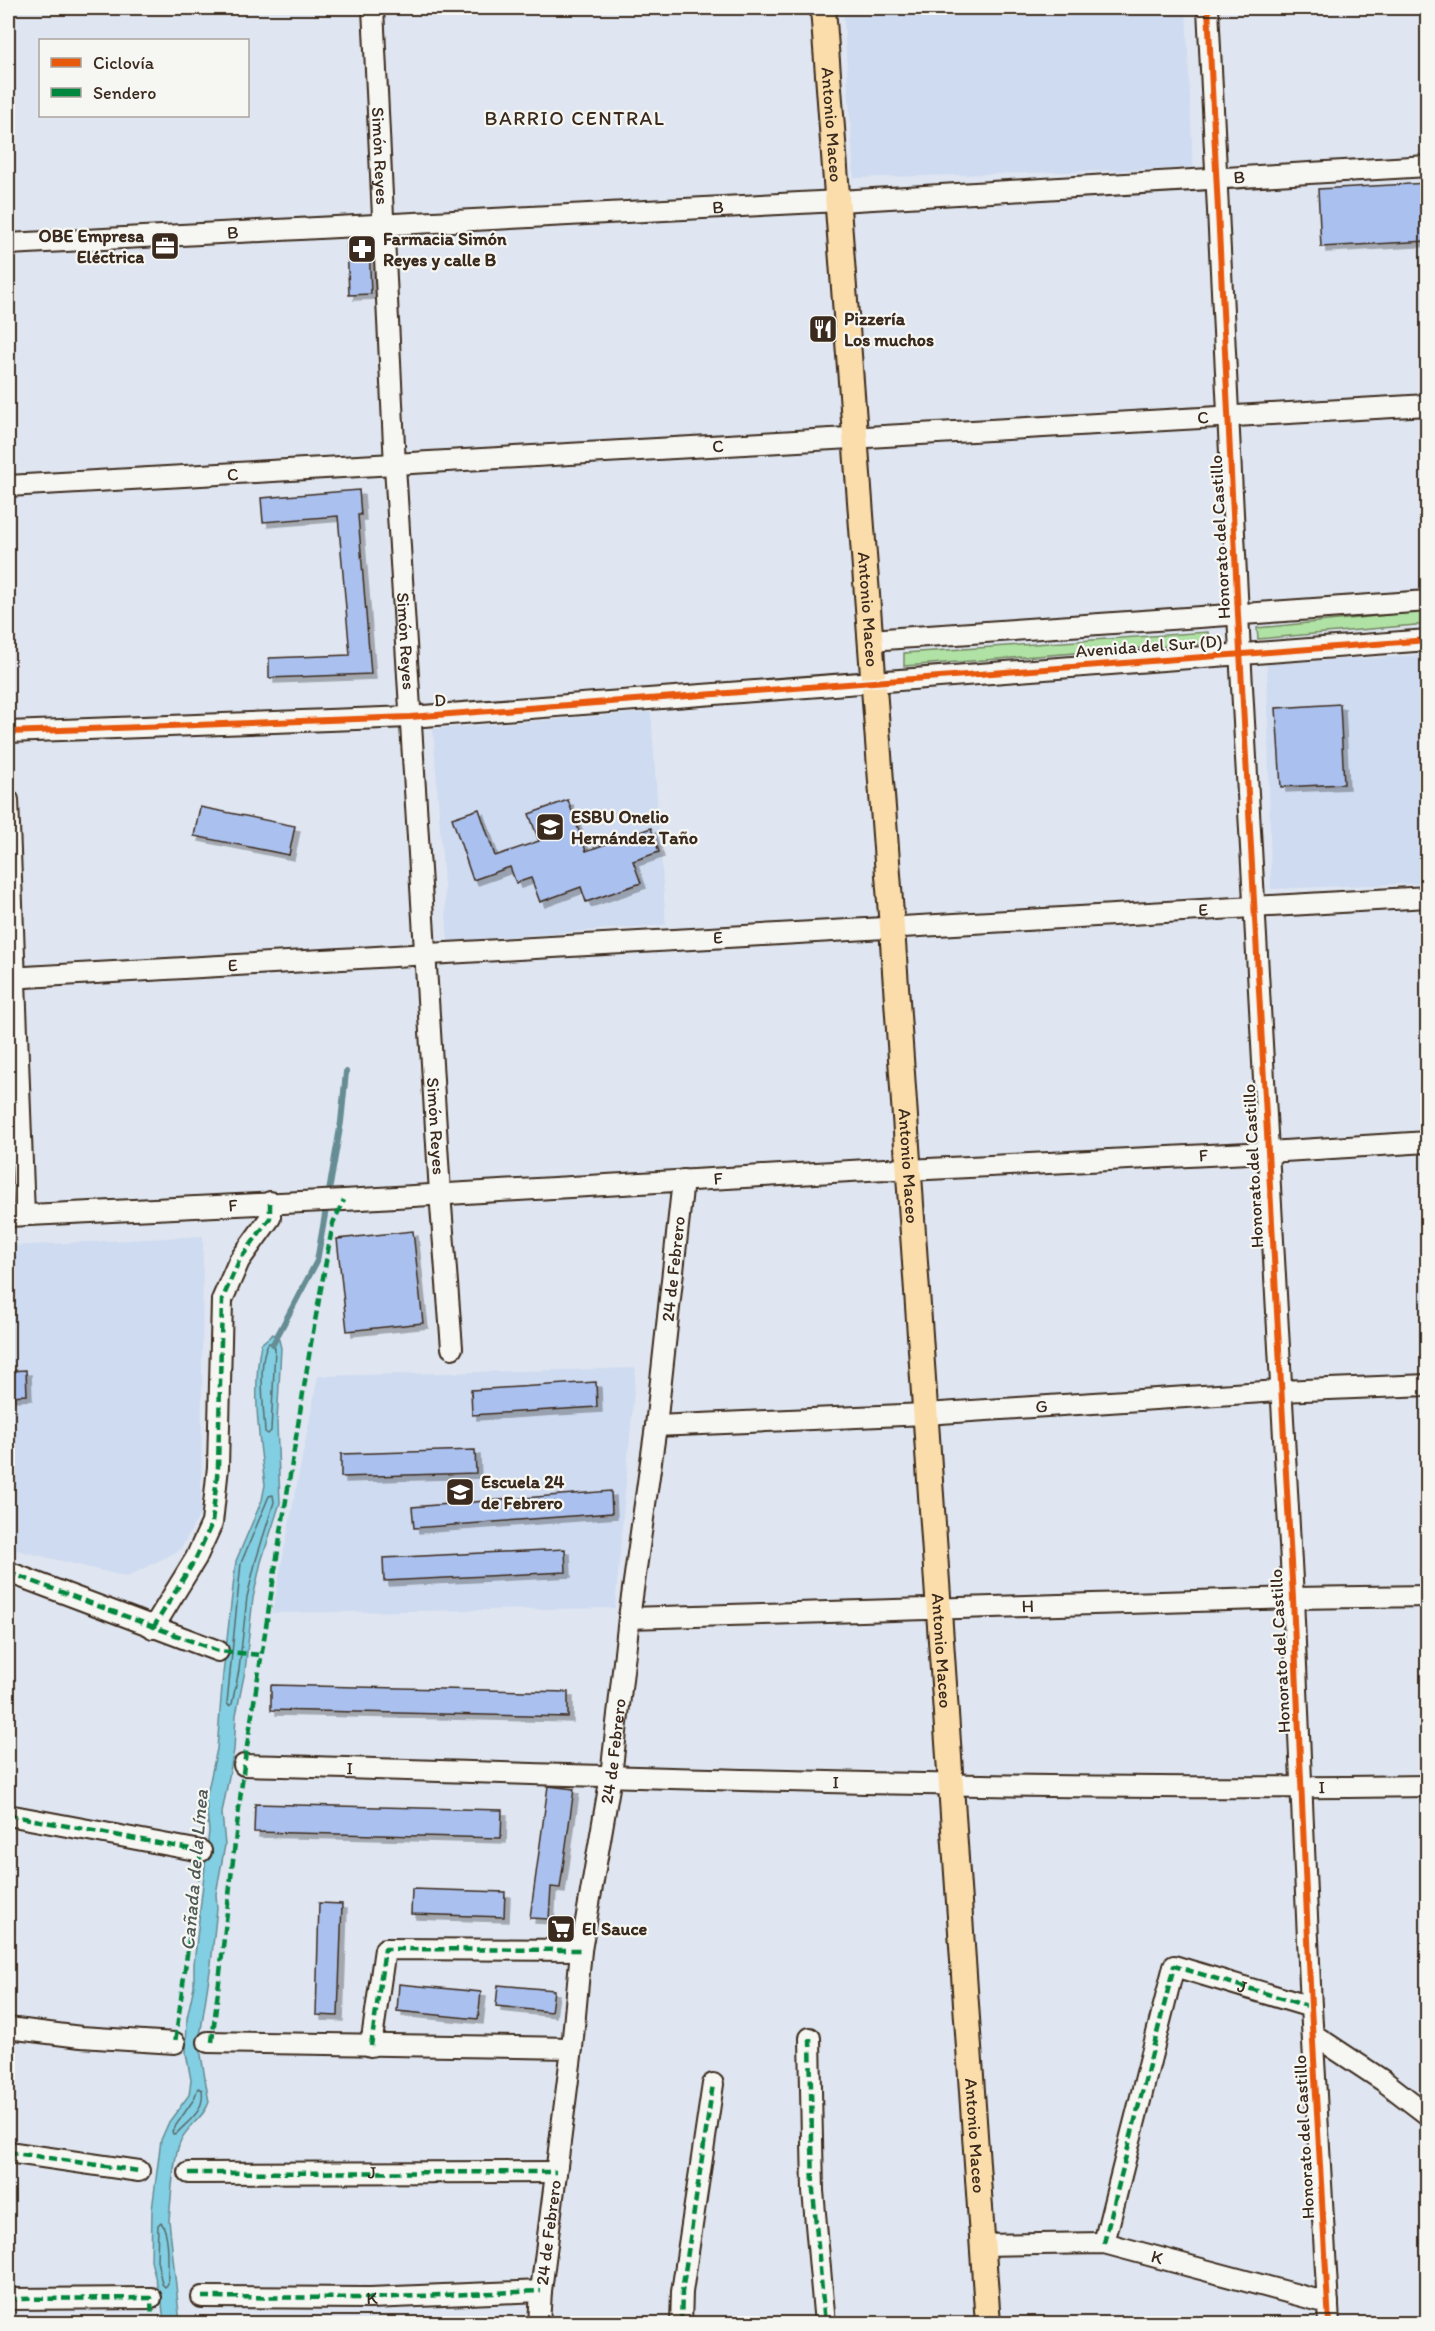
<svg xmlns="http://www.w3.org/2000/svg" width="1435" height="2331" viewBox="0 0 1435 2331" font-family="Itim,sans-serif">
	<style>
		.built { fill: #cfdbf0 }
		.green { fill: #afe2a4; stroke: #758661; stroke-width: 1.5 }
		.water { fill: #82cee2; stroke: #668c94; stroke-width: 1.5 }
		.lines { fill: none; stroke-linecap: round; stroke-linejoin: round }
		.shore { stroke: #576c6c; stroke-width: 1.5 }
		.stream { stroke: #668c94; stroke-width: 6 }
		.building { fill: #aac1ef; stroke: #3b2a1e; stroke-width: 1.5; filter: url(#shadow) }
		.minor-casing { stroke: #3b2a1e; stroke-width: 24 }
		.major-casing { stroke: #3b2a1e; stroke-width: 28 }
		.minor { stroke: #f6f6f2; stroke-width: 20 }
		.major { stroke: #faddab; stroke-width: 24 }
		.quiet { stroke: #00873e; stroke-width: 4.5; stroke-dasharray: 9 4.5; stroke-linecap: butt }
		.cycleway-casing { stroke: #f6f6f2; stroke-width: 10 }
		.cycleway { stroke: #e8590c; stroke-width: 6 }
		.labels { text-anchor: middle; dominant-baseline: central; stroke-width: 4.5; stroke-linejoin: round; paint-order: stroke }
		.street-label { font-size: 18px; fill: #3b2a1e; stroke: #f6f6f2 }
		.poi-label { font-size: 18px; font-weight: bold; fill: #3b2a1e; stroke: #f6f6f2; text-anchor: start }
		.neighbourhood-label { font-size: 20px; letter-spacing: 1.5px; fill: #3b2a1e; stroke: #f6f6f2 }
		.water-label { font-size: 20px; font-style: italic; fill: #505b59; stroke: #f6f6f2 }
	</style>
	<defs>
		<filter id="shadow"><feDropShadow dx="5" dy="5" stdDeviation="0" flood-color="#0004"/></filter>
	</defs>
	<rect width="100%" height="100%" fill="#dfe6f1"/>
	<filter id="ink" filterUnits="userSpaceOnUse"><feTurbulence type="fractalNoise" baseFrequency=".0167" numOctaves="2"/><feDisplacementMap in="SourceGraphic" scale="12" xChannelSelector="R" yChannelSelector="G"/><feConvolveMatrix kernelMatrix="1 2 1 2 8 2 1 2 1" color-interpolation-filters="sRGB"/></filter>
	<g filter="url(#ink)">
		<!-- built -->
		<path class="built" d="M843,8H1186L1193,168L854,178Z
			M1427,655V883L1271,889L1267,664Z
			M651,712L666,925L448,941L433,729Z
			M203,1236L201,1513L180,1550L127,1577L8,1548V1246Z
			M636,1368L615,1608L272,1613L318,1376Z"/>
		<!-- green -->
		<path class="green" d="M1427,611V624L1258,639L1257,628Z
			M1208,632L1210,643L904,666V653Z"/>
		<!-- water -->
		<path class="water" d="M273,1334L279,1340L281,1348L277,1423L280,1503L261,1562L253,1598L245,1671L236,1715L234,1750L222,1813L225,1845L216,1894L217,1908L211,1964L199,2043L209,2102C204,2118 188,2125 181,2140C173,2155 171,2201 169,2220L180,2323H164L162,2304L151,2261L152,2210L161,2140L169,2122L189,2095L191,2080L186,2053L187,2018L194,1986V1964L209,1831L206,1799L217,1749L223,1674L236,1561L262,1500L265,1485C259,1438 252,1390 261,1344Z"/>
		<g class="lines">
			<!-- shore -->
			<path class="shore" d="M269,1343H273L275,1349L271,1431L268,1434L265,1432C264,1412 257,1357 269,1343Z
				M273,1495L274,1502L256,1560L247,1597L239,1670L232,1704L229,1706L227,1703L241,1563L269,1496Z
				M198,2088L202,2090C205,2111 190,2119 177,2133L173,2134L172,2131L194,2099Z
				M161,2222C171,2237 167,2266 168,2284L165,2287L162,2284L157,2260L158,2225Z"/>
			<!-- stream -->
			<path class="stream" d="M273,1344L317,1261L341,1122L346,1072"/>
		</g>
		<!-- building -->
		<path class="building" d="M1428,183V241L1321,247L1318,189Z
			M369,243L371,294L349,295L347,244Z
			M359,490L361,515H358L371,674L269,678V658L350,655L338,516L263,522L261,498Z
			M1340,704L1344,784L1281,787L1276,708Z
			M568,800L586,851L651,828L659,852L633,861L641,883L586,902L581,887L540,902L531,878L516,883L510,867L473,880L452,818L479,809L495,856L539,841L529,814Z
			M200,807L295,826L289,855L194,836Z
			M413,1231L423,1323L347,1331L337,1239Z
			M26,1370L27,1395L8,1396V1371Z
			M596,1382L597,1407L472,1415L471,1390Z
			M475,1450L476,1473L341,1477V1454Z
			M611,1491L612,1513L414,1528L412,1507Z
			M565,1549L566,1572L384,1581L383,1558Z
			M271,1685L568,1692V1717L271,1710Z
			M548,1786L574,1789L560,1888L551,1887L549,1919L530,1918Z
			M255,1804L502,1810L501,1838L254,1832Z
			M412,1889L505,1892L504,1917L411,1914Z
			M319,1903L342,1904L338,2016L316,2015Z
			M399,1984L481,1992L478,2019L397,2011Z
			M498,1985L554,1990L551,2012L496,2006Z"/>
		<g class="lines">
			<!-- minor casing -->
			<g class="minor-casing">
				<g id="minor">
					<path id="s1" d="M373,8L395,466L440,1193L452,1348"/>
					<path d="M1208,8L1238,615L1293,1598L1311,2007L1329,2324"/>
					<path id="s2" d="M8,244L839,201L1428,166"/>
					<path id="s3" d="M8,486C481,463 954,430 1428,405"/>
					<path d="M870,640L1428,601"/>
					<path d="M8,732L410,717L1428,640"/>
					<path d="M8,800L24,1215"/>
					<path id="s4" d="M8,978L1428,897"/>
					<path id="s5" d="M8,1216L344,1200L885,1169L908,1170L1268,1152L1428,1142"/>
					<path id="s6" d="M656,1426L925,1414L1280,1391L1428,1385"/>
					<path d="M8,1572L218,1651"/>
					<path id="s7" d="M629,1618L1293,1598L1428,1596"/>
					<path d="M153,1628L196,1558L212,1523L218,1467L222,1300L239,1261L270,1218V1202"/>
					<path id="s8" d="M244,1765C638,1777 1033,1792 1428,1786"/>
					<path d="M8,1815L201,1851"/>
					<path d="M8,2028L81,2037L175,2043"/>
					<path d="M1314,2035L1385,2082L1428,2115"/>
					<path d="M810,2038L813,2191L825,2324"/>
					<path d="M208,2042L572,2048"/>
					<path d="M371,2046L385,1949L581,1950"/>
					<path d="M8,2152L139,2171"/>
					<path d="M189,2173L556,2172"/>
					<path d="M1104,2243L1174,1966L1311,2007"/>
					<path id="s9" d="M982,2245L1104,2243L1328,2303"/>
					<path d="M202,2297L370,2298L541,2291"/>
					<path d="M8,2299L151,2298"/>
					<path id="s10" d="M539,2324L541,2291L572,2048L581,1950L611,1776L629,1618L656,1426L683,1180"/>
					<path d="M681,2324L682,2292L713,2084"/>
				</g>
			</g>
			<!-- major casing -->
			<g class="major-casing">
				<g id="major">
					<path id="s11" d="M823,8L892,928L988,2324"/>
				</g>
			</g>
			<!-- minor -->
			<use href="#minor" class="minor"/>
			<!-- major -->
			<use href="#major" class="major"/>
			<!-- quiet -->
			<g class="quiet">
				<path d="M8,1572L218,1651L261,1655"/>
				<path d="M153,1628L196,1558L212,1523L218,1467L222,1300L239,1261L270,1218V1202"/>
				<path d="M8,1815L201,1851L175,2043"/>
				<path d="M810,2038L813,2191L825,2324"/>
				<path d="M212,2042L244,1765L311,1343L333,1223L344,1200"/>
				<path d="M371,2046L385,1949L581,1950"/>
				<path d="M8,2152L139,2171"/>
				<path id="s12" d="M189,2173L556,2172"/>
				<path id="s13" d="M1104,2243L1174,1966L1311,2007"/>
				<path id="s14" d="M202,2297L370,2298L541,2291"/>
				<path d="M8,2299L151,2298L152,2324"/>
				<path d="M681,2324L682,2292L713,2084"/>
			</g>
			<!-- cycleway casing -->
			<g class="cycleway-casing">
				<path id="cycleway" d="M1208,8L1238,615L1293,1598L1311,2007L1329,2324
					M8,732L410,717L1428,640"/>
			</g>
			<!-- cycleway -->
			<use href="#cycleway" class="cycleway"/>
		</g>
	</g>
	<!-- icons -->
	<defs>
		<g id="office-square" transform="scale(1.5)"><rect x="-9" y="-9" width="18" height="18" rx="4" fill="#3b2a1e" stroke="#f6f6f2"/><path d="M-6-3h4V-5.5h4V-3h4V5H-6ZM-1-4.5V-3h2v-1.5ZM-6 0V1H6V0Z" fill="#fff"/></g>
		<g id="pharmacy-square" transform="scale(1.5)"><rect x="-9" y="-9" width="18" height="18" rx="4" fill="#3b2a1e" stroke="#f6f6f2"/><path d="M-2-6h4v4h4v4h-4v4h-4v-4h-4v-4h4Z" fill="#fff"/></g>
		<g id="restaurant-square" transform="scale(1.5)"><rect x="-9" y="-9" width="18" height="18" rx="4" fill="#3b2a1e" stroke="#f6f6f2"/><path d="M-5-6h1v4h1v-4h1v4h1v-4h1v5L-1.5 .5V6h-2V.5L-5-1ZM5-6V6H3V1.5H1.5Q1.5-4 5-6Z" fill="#fff"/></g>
		<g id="school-square" transform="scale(1.5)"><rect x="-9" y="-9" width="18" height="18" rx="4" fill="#3b2a1e" stroke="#f6f6f2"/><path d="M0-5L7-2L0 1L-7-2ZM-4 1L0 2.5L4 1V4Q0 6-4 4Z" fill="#fff"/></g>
		<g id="supermarket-square" transform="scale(1.5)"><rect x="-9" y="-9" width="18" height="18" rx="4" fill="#3b2a1e" stroke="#f6f6f2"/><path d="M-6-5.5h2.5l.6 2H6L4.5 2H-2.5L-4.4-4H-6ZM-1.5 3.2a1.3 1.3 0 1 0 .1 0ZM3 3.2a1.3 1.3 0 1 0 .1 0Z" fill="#fff"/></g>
	</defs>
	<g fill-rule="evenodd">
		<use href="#office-square" x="165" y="246"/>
		<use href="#pharmacy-square" x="362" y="249"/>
		<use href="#restaurant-square" x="823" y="329"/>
		<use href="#school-square" x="550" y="827"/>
		<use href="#school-square" x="460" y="1492"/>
		<use href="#supermarket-square" x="561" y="1929"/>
	</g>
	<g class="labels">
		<!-- street labels -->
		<g class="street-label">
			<text stroke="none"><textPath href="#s11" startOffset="117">Antonio Maceo</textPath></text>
			<text stroke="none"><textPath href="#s1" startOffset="148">Simón Reyes</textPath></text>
			<text stroke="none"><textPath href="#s2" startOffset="1233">B</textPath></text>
			<text stroke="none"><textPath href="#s2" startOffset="711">B</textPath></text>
			<text stroke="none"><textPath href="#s2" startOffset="225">B</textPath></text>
			<text stroke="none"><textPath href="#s3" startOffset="1197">C</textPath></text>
			<text stroke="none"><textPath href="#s3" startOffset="711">C</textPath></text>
			<text stroke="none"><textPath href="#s3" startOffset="225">C</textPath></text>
			<text transform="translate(1220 537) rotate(-93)">Honorato del Castillo</text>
			<text stroke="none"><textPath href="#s11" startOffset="603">Antonio Maceo</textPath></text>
			<text stroke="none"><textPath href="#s1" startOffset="634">Simón Reyes</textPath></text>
			<text transform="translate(1149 646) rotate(-4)">Avenida del Sur (D)</text>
			<text transform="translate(440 700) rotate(-4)">D</text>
			<text stroke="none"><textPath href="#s4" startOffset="1197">E</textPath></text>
			<text stroke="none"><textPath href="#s4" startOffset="711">E</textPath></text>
			<text stroke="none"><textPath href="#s4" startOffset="225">E</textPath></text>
			<text stroke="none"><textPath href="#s1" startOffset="1120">Simón Reyes</textPath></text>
			<text stroke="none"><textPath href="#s5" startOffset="1197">F</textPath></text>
			<text stroke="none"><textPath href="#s11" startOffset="1161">Antonio Maceo</textPath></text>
			<text transform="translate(1253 1166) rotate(-93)">Honorato del Castillo</text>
			<text stroke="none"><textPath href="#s5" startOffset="711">F</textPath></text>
			<text stroke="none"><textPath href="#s5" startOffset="225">F</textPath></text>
			<text stroke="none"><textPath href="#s10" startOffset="1064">24 de Febrero</textPath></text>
			<text stroke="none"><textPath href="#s6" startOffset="386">G</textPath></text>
			<text stroke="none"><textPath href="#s7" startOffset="399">H</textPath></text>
			<text stroke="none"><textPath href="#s11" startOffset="1647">Antonio Maceo</textPath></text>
			<text transform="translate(1280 1651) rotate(-93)">Honorato del Castillo</text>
			<text stroke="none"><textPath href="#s10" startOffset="578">24 de Febrero</textPath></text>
			<text stroke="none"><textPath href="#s8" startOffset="106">I</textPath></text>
			<text stroke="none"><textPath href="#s8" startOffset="592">I</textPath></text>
			<text stroke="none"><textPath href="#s8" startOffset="1078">I</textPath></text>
			<text stroke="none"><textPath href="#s13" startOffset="357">J</textPath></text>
			<text stroke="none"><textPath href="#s11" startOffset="2133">Antonio Maceo</textPath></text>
			<text transform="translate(1304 2137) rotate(-93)">Honorato del Castillo</text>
			<text stroke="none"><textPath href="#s12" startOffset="183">J</textPath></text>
			<text stroke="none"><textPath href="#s10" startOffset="92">24 de Febrero</textPath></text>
			<text stroke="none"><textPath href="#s9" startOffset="177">K</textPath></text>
			<text stroke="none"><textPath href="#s14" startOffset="170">K</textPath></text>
		</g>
		<!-- poi labels -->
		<g class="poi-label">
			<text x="144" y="236" text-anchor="end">OBE Empresa<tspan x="144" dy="21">Eléctrica</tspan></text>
			<text x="383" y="239">Farmacia Simón<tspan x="383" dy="21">Reyes y calle B</tspan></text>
			<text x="844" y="319">Pizzería<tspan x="844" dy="21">Los muchos</tspan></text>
			<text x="571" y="817">ESBU Onelio<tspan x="571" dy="21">Hernández Taño</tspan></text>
			<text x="481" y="1482">Escuela 24<tspan x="481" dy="21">de Febrero</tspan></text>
			<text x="582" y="1929">El Sauce</text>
		</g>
		<!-- neighbourhood labels -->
		<g class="neighbourhood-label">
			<text x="575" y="118">BARRIO CENTRAL</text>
		</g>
		<!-- water labels -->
		<g class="water-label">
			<text transform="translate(194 1870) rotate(-85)">Cañada de la Línea</text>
		</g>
	</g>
	<!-- margin -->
	<rect width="1435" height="2331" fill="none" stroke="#f6f6f2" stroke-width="30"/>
	<rect x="15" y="15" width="1405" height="2301" fill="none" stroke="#3b2a1e" stroke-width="2" filter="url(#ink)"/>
	<!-- legend -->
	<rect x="39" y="39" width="210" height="78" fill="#f6f6f2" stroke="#aba49d" stroke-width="1.5"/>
	<rect x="51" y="58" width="30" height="9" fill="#e8590c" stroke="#aba49d" stroke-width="1.5"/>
	<text x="93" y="69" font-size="18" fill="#3b2a1e">Ciclovía</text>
	<rect x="51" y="88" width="30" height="9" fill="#00873e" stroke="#aba49d" stroke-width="1.5"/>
	<text x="93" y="99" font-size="18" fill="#3b2a1e">Sendero</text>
</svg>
